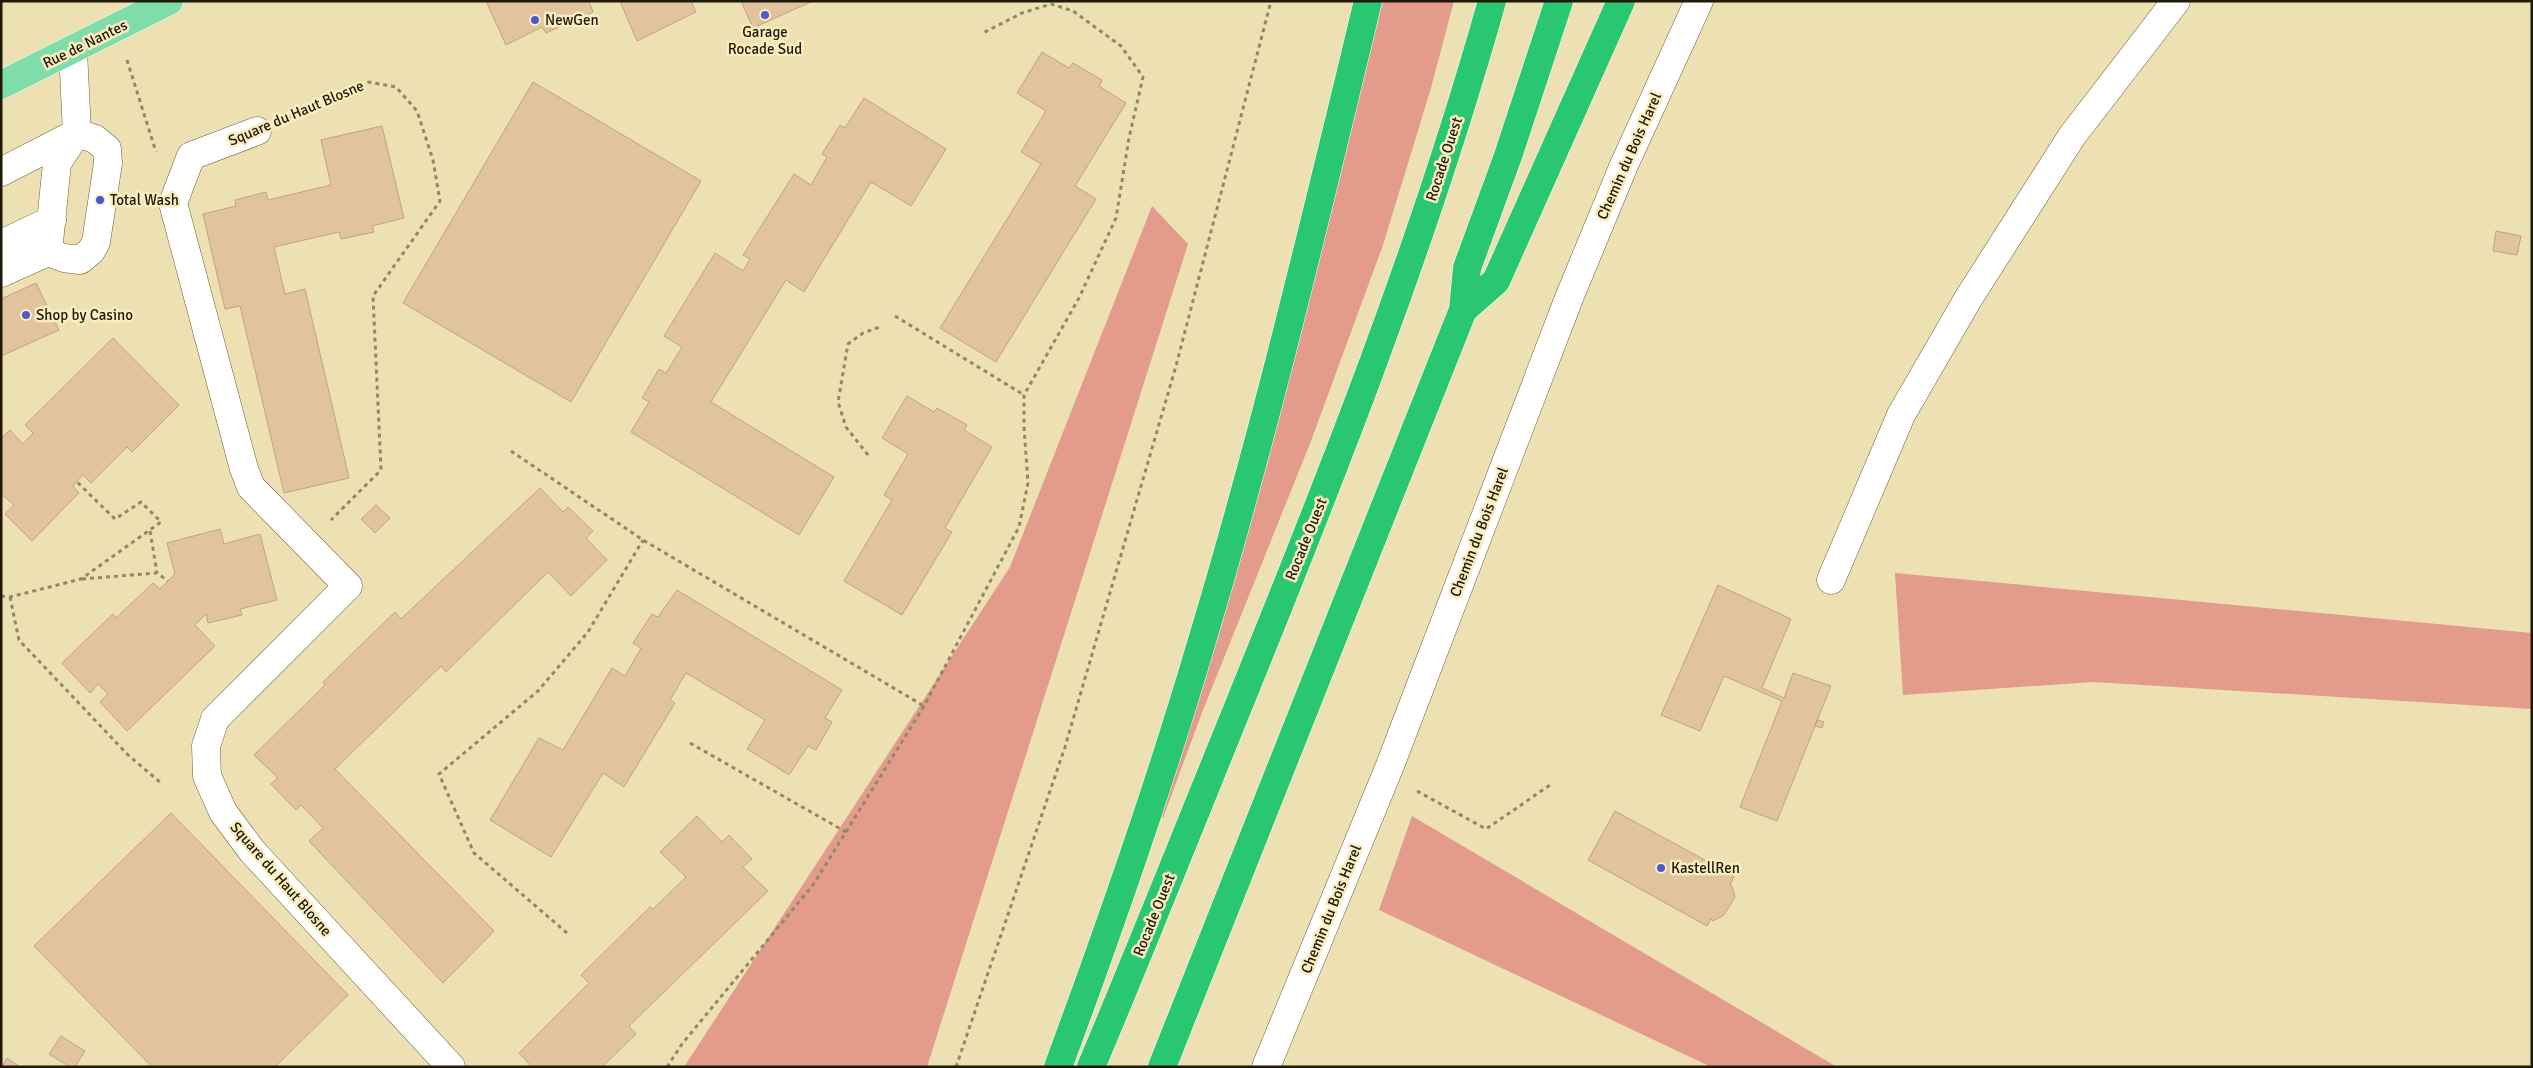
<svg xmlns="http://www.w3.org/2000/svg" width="2533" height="1068" viewBox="0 0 2533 1068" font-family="Signika,sans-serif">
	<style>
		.green { fill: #e39b8b }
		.building { fill: #e1c49d; stroke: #c0a47e }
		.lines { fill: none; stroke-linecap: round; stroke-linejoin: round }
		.minor-casing { stroke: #6d6138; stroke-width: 29 }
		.major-casing { stroke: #fff; stroke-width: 29 }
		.highway-casing { stroke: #fff; stroke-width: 29 }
		.path { stroke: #918867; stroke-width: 3; stroke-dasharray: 4 4; stroke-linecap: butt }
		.minor { stroke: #fff; stroke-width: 28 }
		.major { stroke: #7fddaa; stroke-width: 28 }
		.highway { stroke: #2ac772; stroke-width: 28 }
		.poi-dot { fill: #4c5acf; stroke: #faedbf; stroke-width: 2 }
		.labels { text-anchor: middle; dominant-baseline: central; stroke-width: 5; stroke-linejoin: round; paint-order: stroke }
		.poi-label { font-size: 15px; fill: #1e1908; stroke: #faedbf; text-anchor: start }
		.street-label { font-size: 15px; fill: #1e1908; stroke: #faedbf }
	</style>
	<rect width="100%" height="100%" fill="#ede0b2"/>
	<!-- green -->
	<path class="green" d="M1383,1H1454L1431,88L1383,245L1311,441L1203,710L1163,818L1159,817Z
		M1152,206L1188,244L927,1067H684L1010,567Z
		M1895,573L2532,633V709L2094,682L1903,695Z
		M1412,816L1837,1067H1707V1065L1379,910Z"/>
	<!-- building -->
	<path class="building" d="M486,1H589L593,12L546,33L542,27L506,45Z
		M620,1H691L696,12L637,41Z
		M741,1H813L753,28Z
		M1042,52L1069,68L1073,63L1102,80L1099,86L1126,103L1075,186L1096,199L996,362L940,328L1041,164L1021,152L1046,111L1017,93Z
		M533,82L701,181L571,402L403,303Z
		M864,98L946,149L911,206L871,182L804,292L786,280L711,402L834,477L799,535L631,432L649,402L642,398L659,369L666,373L682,347L664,336L715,253L743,271L750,259L743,255L794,174L811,185L827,157L822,154L840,125L845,128Z
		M382,126L404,218L372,226L374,232L341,239L339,232L274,247L285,294L305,289L349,478L284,493L240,306L225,309L203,214L236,206L235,200L266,192L268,200L331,185L321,140Z
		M2496,231L2521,236L2517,255L2493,251Z
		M36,283L59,330L1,356V299Z
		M113,338L179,405L132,452L127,447L91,483L83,475L73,486L79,493L32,541L5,514L14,505L1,494V438L10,430L23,444L33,433L25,425Z
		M907,396L934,412L937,408L967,425L964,430L992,447L945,528L952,532L902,615L844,581L892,500L884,495L908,454L882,438Z
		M540,488L563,512L568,507L593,531L586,538L607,560L571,596L548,572L446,672L441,666L335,769L494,931L443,983L309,841L323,828L301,805L296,810L271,784L278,778L254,755L325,685L323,682L395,612L401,619Z
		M376,505L390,518L375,533L361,519Z
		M220,529L224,544L260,534L277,600L240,609L242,615L208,623L206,614L195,625L215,646L127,731L100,702L108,694L98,684L90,693L62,663L113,614L116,618L153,583L160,589L175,574L167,543Z
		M1718,585L1791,619L1762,688L1784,698L1793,673L1831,686L1777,821L1740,807L1782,701L1724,676L1700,731L1661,715Z
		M677,590L842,690L825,718L832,722L816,750L808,746L789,775L747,749L765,720L686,673L670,700L675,703L624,787L603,773L551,857L490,820L539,738L563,750L612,668L625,676L641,648L633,643L652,614L658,617Z
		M1817,720L1824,722L1822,728L1815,726Z
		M1615,811L1734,876L1730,885L1732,886L1735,897L1724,915L1713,921L1711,919L1707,926L1588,860Z
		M171,813L348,995L275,1067H152L34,946Z
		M697,816L722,842L729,835L752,859L743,867L768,891L629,1026L636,1034L602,1067H532L519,1053L589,983L581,975L650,907L653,909L686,877L660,852Z
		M61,1036L85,1051L75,1067H70L49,1054Z
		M7,1058L20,1067H2Z"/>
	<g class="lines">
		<!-- minor casing -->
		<g class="minor-casing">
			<path id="minor" d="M257,131L191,156L173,203L244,469L251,487L348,586L215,719L206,746L207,776L223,812L252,851L451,1067
				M1,172L77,133L73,51
				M1,244L52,220
				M1,273L48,252L57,163L77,133L95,139L107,149L108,163L96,242L91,251L80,260L64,258L48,252
				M1831,580L1901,415L1968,299L2072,136L2176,1
				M1266,1067L1389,768L1569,298L1624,165L1699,1"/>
		</g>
		<!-- major casing -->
		<g class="major-casing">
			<path id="major" d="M1,85L169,1"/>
		</g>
		<!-- highway casing -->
		<g class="highway-casing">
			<path id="highway" d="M1463,310L1496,281L1621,1
				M1058,1067C1110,927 1159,787 1201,644C1265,432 1316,216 1368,1
				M1091,1067C1141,949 1188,830 1236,712C1331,478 1424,244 1492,1
				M1162,1067L1463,310L1467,268L1508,156L1559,1"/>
		</g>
		<!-- path -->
		<path class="path" d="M127,60L156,152
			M287,118L369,82L396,87L417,111L433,160L440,201L373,296L381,470L331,520
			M895,316L1024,395
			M511,451L643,540L924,706
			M868,455L846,427L838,402L848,344L863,333L880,327
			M150,531L157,573
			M82,579L157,573L168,581
			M1,596L10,597L81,579L161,522L141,502L115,519L77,482
			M10,597L19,640L128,755L161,783
			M690,743L846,832
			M1417,791L1486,829L1553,783
			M567,933L474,853L439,774L538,691L588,632L643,540
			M667,1067L682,1044L813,885L924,706L1019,527L1028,483L1024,427V395L1079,298L1116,218L1129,138L1143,77L1121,46L1073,11L1051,4L1022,13L981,34
			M956,1067L1065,747L1176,366L1271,1"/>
		<!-- minor -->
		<use href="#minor" class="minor"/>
		<!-- major -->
		<use href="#major" class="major"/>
		<!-- highway -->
		<use href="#highway" class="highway"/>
	</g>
	<!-- markers -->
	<g class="poi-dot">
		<circle cx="765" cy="15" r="5"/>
		<circle cx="535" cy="20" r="5"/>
		<circle cx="100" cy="200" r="5"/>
		<circle cx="26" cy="315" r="5"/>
		<circle cx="1661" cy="868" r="5"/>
	</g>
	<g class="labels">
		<!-- poi labels -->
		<g class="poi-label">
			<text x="545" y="20">NewGen</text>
			<text x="765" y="32" text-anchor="middle">Garage<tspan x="765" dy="17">Rocade Sud</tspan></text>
			<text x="110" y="200">Total Wash</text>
			<text x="36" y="315">Shop by Casino</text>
			<text x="1671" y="868">KastellRen</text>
		</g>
		<!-- street labels -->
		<g class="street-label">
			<text transform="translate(85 44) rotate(-26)">Rue de Nantes</text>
			<text transform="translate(296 113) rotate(-23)">Square du Haut Blosne</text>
			<text transform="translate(1629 156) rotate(-66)">Chemin du Bois Harel</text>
			<text transform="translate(1444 159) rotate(-72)">Rocade Ouest</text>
			<text transform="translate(1479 532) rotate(-69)">Chemin du Bois Harel</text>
			<text transform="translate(1306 539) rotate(-68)">Rocade Ouest</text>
			<text transform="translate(281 879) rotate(49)">Square du Haut Blosne</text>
			<text transform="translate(1331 909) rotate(-68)">Chemin du Bois Harel</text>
			<text transform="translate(1154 915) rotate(-68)">Rocade Ouest</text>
		</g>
	</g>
	<!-- border -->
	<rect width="2533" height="1068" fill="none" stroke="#1e1908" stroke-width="5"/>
</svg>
